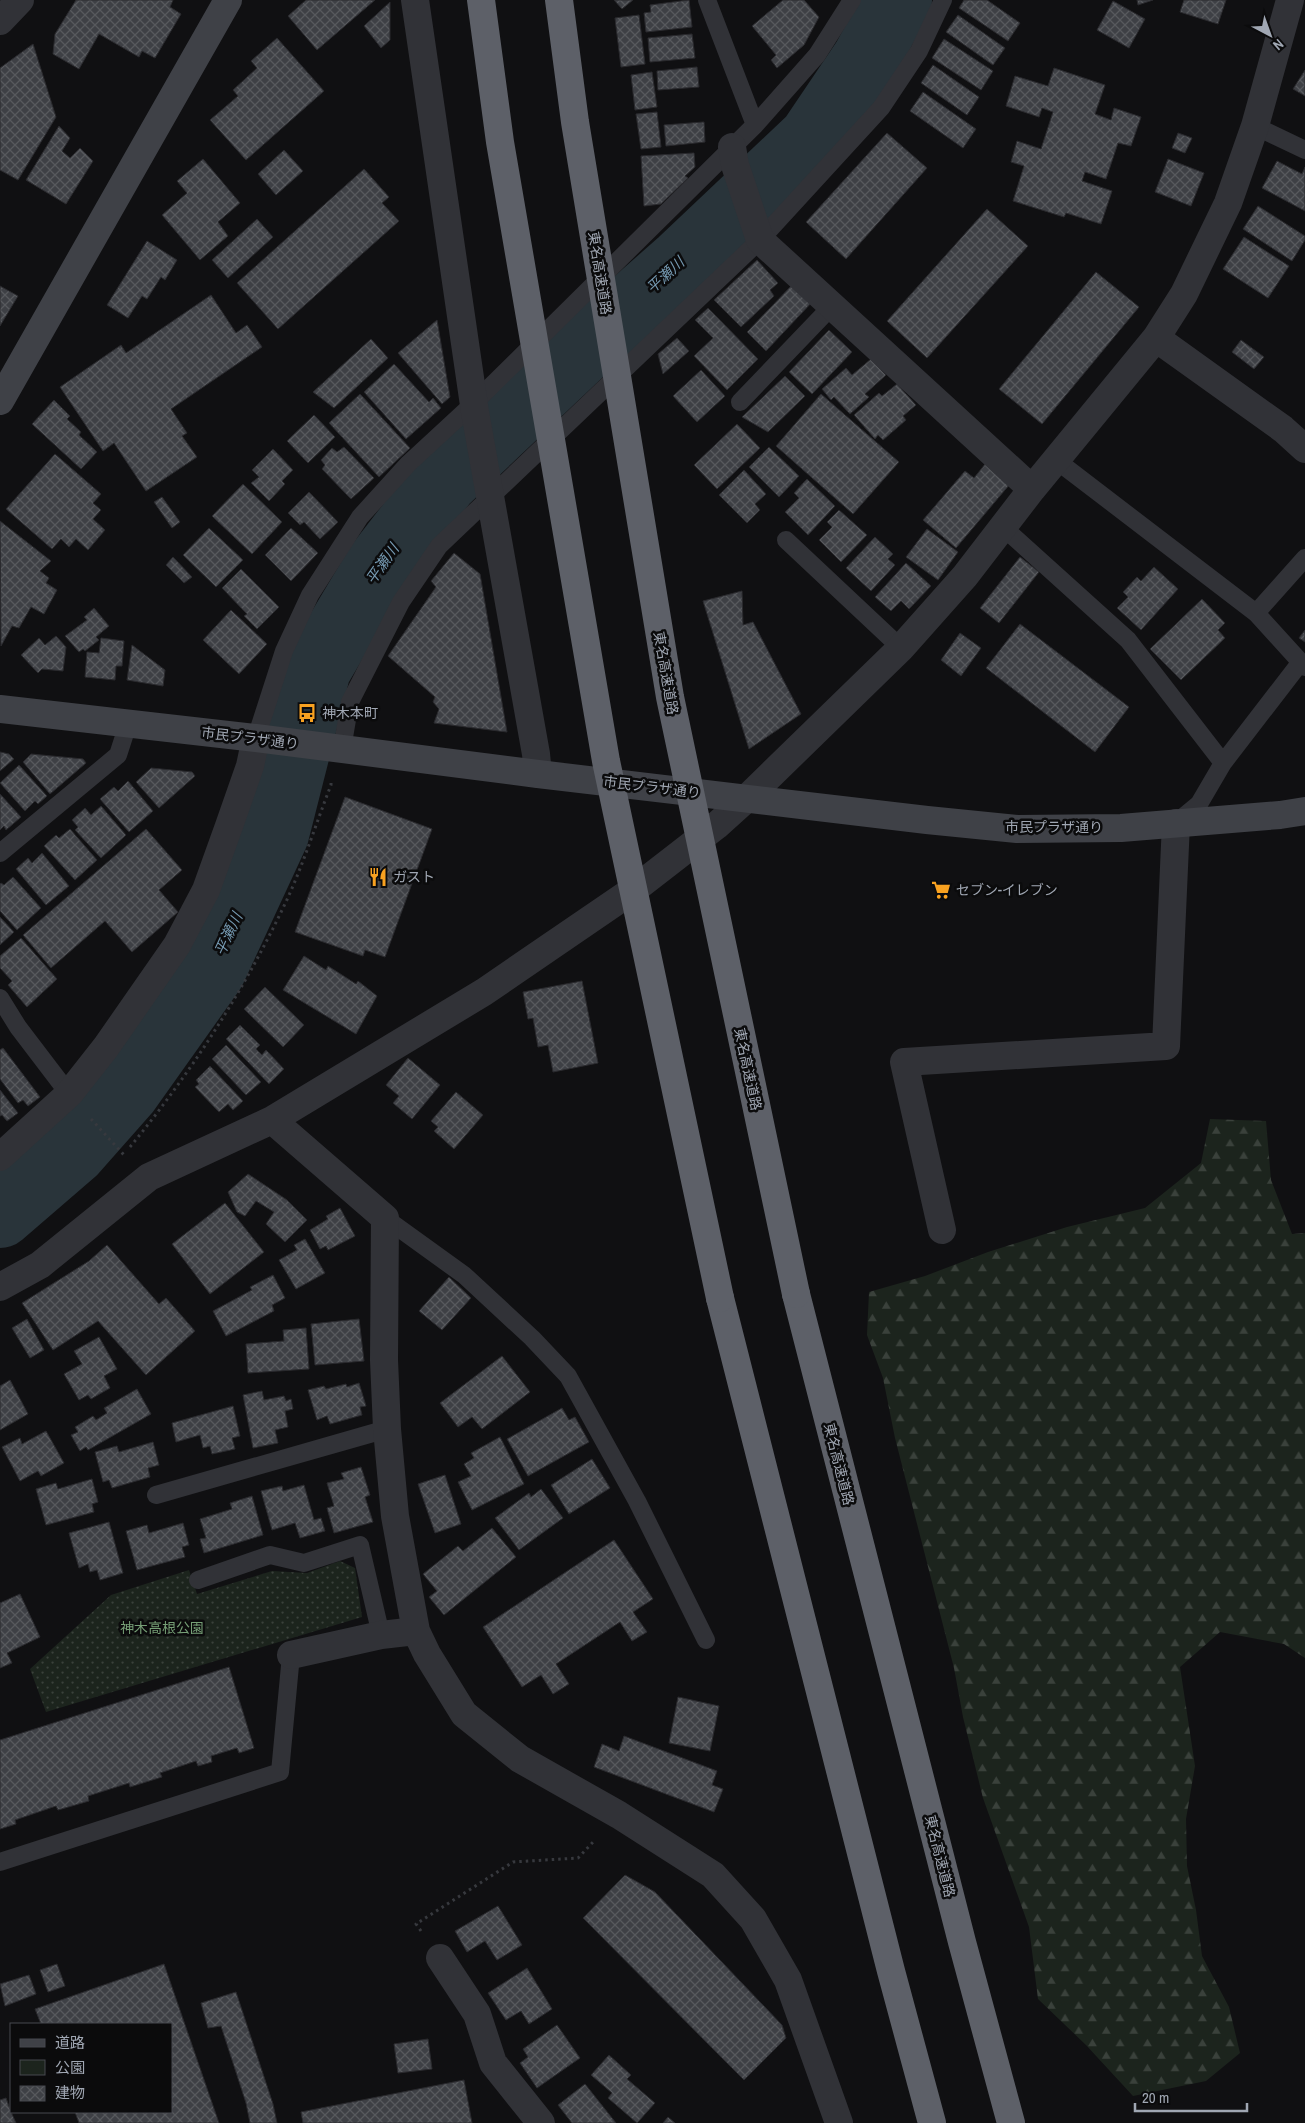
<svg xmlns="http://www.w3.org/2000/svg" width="1305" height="2123" viewBox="0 0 1305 2123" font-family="'Archivo Narrow','Noto Sans JP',sans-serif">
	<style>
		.green { fill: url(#green-dots) }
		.forest { fill: url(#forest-firs) }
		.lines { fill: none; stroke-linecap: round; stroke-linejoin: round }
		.river { stroke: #29343a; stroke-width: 68 }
		.building { fill: url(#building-cross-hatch); stroke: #2a2a2e }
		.path { stroke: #37393e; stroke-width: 3; stroke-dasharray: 2.5 4; stroke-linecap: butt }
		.lane { stroke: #313237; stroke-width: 18 }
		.street { stroke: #313237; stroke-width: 28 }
		.secondary { stroke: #3f4147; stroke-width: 28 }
		.highway { stroke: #5d6068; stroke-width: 28 }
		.highway-bridge { stroke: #5d6068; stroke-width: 28 }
		.labels { text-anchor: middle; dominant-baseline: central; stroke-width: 5; stroke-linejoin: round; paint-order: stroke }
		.street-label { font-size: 14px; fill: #a0a7b3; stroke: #0b0b0c }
		.poi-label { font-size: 14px; fill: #a0a7b3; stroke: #0b0b0c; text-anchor: start }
		.park-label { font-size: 14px; fill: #769f76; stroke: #0b0b0c }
		.water-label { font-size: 15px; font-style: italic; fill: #7599b1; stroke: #0b0b0c }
	</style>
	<defs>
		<pattern id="green-dots" width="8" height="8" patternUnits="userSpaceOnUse" patternTransform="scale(1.25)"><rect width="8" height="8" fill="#1c241d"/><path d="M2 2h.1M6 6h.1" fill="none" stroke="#3a413b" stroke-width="1.8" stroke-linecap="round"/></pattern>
		<pattern id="forest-firs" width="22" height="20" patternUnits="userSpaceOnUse" patternTransform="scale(1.25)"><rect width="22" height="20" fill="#1c241d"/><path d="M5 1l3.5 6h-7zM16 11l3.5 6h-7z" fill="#3a413b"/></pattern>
		<pattern id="building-cross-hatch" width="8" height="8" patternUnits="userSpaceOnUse" patternTransform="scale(1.25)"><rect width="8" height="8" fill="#3e4045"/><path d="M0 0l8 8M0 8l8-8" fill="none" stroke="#57595d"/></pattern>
	</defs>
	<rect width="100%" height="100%" fill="#101012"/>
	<!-- green -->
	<path class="green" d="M340,1561L355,1568L362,1617L46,1712L30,1669L111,1595L189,1570L197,1594L272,1571L307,1573Z"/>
	<!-- forest -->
	<path class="forest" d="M1210,1119L1266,1121L1271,1180L1292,1234L1305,1233V1658L1284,1644L1220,1632L1180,1667L1195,1766L1186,1819L1187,1866L1196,1910L1202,1956L1229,2007L1240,2053L1206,2081L1133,2096L1086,2045L1038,1999L1029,1927L983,1798L963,1717L954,1668L895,1438L883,1378L867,1335L869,1292L925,1276L988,1252L1067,1227L1145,1208L1201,1163Z"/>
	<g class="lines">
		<!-- river -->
		<path class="river" d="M0,1214L73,1151L126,1091L212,970L275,834L317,669L379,565L445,480L580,352L682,262L812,139L866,59L898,0"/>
	</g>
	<!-- building -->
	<path class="building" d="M76,0H173L170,7L181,14L155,58L142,51L139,57L99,34L79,69L53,54L55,34Z
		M306,0H375L317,50L288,16Z
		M614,0H633L622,9Z
		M689,0L692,27L646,32L644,13L651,12L650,5Z
		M783,0H804L819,17L804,45L777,68L771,60L776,55L752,26Z
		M964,0H987L1020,23L1008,41L959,8Z
		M1137,0H1153L1138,5Z
		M1184,0H1226L1218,24L1180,12Z
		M1113,1L1145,19L1129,48L1097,30Z
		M390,2V40L381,48L364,26Z
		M639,15L645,64L621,67L615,18Z
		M958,15L1005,48L993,65L946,32Z
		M692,34L695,58L650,62L648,38Z
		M277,38L324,91L246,160L210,120L238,96L233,90L257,68L251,61Z
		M944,39L993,71L981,90L932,58Z
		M33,44L56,117L18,180L0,170V68Z
		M933,65L979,97L967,115L921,83Z
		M697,67L699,87L658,90L657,71Z
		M1054,68L1105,85L1095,114L1111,120L1114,108L1141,117L1131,146L1118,143L1106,179L1085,172L1082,181L1112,191L1101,224L1066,213L1064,217L1013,201L1024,166L1011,162L1017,141L1041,149L1053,112L1042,108L1039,117L1006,106L1015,76L1048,86Z
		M1305,70V96L1293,89Z
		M652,72L657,107L635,110L631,75Z
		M923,92L976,129L963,148L910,111Z
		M657,112L661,147L641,149L636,114Z
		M704,122L705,142L666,146L664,125Z
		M59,126L70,138L62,151L70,158L80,148L93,161L66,204L26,180Z
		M887,133L927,168L846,259L806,222Z
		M1178,133L1192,138L1185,153L1172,148Z
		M284,150L303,171L276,195L258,174Z
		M694,153L695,167L685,176L688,178L661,204L644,206L641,156Z
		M203,159L240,203L218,222L228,236L200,260L162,215L187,193L177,181Z
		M1168,159L1204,173L1191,206L1155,192Z
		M1277,161L1302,174L1305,167V211L1262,188Z
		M364,169L389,197L382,203L399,221L278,329L237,283Z
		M1258,206L1305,236V240L1292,261L1243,229Z
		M987,209L1028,246L927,358L887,321Z
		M257,219L273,237L228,278L212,260Z
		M1244,237L1289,266L1268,298L1223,269Z
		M147,241L177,260L165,280L161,277L147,299L142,296L128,318L107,305Z
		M757,260L778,283L770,290L774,296L741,327L714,300Z
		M1096,272L1139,307L1042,424L999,389Z
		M795,282L814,300L766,351L747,332Z
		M0,286L18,296L0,326Z
		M211,295L236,333L247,325L262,347L171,409L187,433L182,436L197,457L146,491L114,443L103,451L60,387L121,345L126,353Z
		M708,308L758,359L727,390L694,356L713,338L695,320Z
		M437,320L450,397L442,404L398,353Z
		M829,330L852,352L812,394L789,372Z
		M677,338L689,351L663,374L658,354Z
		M371,339L388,358L334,408L313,392Z
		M1241,340L1264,357L1254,369L1232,352Z
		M871,359L886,375L865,394L869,397L850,414L834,397L831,400L822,389L846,368L852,375Z
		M394,364L429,402L433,398L441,408L406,439L364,392Z
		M701,370L725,396L697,422L673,396Z
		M785,376L805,396L768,432L742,417Z
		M897,384L916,405L903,416L906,420L883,440L878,435L875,439L854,415L879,393L882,396Z
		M360,394L410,448L379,477L329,423Z
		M821,394L899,462L853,514L776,446Z
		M54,400L70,416L67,419L81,432L79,435L97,452L81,469L32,424Z
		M314,415L335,437L308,463L287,441Z
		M737,424L760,448L717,489L694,465Z
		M344,447L374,478L351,499L322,469L325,465L321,460L332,448L337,452Z
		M769,447L799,476L779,497L749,467Z
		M273,449L293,470L282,481L285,484L269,501L251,483L259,477L252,470Z
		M55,454L101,494L93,503L101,510L93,519L105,530L88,550L76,539L69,547L61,539L52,549L6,509Z
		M986,463L1010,484L956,548L923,520L965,471L974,478Z
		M744,470L766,494L755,504L760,510L747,523L719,495Z
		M807,479L835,506L808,535L785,512L799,498L794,493Z
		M243,484L282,522L252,554L212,516Z
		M309,492L338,522L320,539L304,522L300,525L288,513Z
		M162,497L180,522L172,528L154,502Z
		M839,510L867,535L841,562L819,540L832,527L827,522Z
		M0,521L51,561L40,571L49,578L46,583L57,590L44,614L31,607L19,628L12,626L1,646Z
		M209,528L243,560L216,587L183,555Z
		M291,528L318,553L291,581L265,555Z
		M927,529L958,552L938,580L906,557Z
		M875,537L893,554L888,559L895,565L871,591L846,568Z
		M454,553L480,574L507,732L434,723L439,709L433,702L435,697L388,656L436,587L431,581Z
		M173,557L192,577L184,583L166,565Z
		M1020,557L1039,572L999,623L980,608Z
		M906,563L931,586L909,609L901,601L891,611L875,597Z
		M1154,567L1178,589L1141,630L1117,608L1128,597L1123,592L1137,577L1141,581Z
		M241,569L279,607L257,629L244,616L247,614L222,588Z
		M742,591L743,625L753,622L801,714L749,749L703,601Z
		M1202,599L1225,623L1218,630L1225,638L1181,680L1150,649Z
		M94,608L109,626L96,637L99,640L85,651L83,649L79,652L65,636L87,620L84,617Z
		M231,610L267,644L239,674L203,640Z
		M1020,624L1129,707L1095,752L986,668Z
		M1305,630V642L1299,638Z
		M960,633L981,648L961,676L941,660Z
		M56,636L66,647L63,671L42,669L38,673L21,655L39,638L45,645Z
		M101,638L124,641L122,666H116L115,680L85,677L87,652L99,653Z
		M132,645L165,670L163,686L127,680Z
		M0,752L9,754L14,759L0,771Z
		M31,754L83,759L86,763L50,794L23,762Z
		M19,765L47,796L38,804L35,801L25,811L0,783Z
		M151,768L192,772L195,776L159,808L136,782Z
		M128,781L153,811L129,832L100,799L114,787L118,791Z
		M0,794L21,817L6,830L4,826L0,830Z
		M345,797L432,829L385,957L365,950L363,956L295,932Z
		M101,806L126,835L101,858L75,830L78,827L72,820L85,808L91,815Z
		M70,829L97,860L75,880L44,846L56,835L59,838Z
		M146,829L182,870L159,890L178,912L132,952L105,921L51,968L23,935Z
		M42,853L69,886L46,905L16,869L28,858L32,863Z
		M13,877L41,908L17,930L0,911V884L1,883L4,885Z
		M0,917L14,932L0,945Z
		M21,938L57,979L27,1007L8,985L12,981L0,968V956Z
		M304,956L326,970L328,966L356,984L358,981L377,996L356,1034L283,990Z
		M582,981L598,1063L553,1072L548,1045L538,1047L533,1018L528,1019L523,992Z
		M265,987L304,1025L283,1047L244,1009Z
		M240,1025L260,1045L256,1049L262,1055L266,1050L284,1069L269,1084L226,1039Z
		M226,1045L261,1082L246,1095L212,1059Z
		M3,1048L40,1097L28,1106L23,1100L18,1103L0,1079V1050Z
		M408,1058L440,1085L412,1119L393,1103L399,1096L386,1085Z
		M210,1066L243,1101L233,1110L228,1104L219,1112L195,1087L199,1084L196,1080Z
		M0,1090L18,1113L7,1121L2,1115L0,1116Z
		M456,1092L483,1115L454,1149L434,1131L438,1127L431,1121Z
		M248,1174L287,1200L307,1220L285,1242L266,1224L274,1212L256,1201L245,1216L237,1212L228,1192Z
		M225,1203L264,1252L210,1294L172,1244Z
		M340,1208L355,1236L328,1250L326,1246L320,1249L310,1230L328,1219L326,1216Z
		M305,1239L325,1273L296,1289L279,1260L297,1250L294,1245Z
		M107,1245L159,1304L166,1298L195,1331L146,1375L98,1321L53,1350L22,1303L89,1261Z
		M273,1275L285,1298L272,1305L274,1311L226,1336L213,1311L252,1290L250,1287Z
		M449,1277L471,1298L442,1330L419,1311Z
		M27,1319L44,1350L30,1358L12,1328Z
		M359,1319L364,1361L315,1365L311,1324Z
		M306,1328L309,1369L248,1373L246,1344L284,1341L283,1330Z
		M99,1337L117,1369L104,1376L110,1388L91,1399L88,1395L79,1400L64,1374L82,1364L74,1351Z
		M502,1356L530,1392L482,1429L472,1417L458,1427L440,1403Z
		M10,1380L28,1414L0,1430V1386Z
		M359,1383L366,1406L360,1407L362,1415L330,1424L327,1416L317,1420L308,1390L324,1386L326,1389L346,1384L347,1387Z
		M137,1389L151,1414L88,1450L86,1447L80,1451L71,1435L78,1432L75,1427L93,1416L96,1420L107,1413L104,1408Z
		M262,1391L264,1400L284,1396L286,1401L291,1399L293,1409L285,1411L288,1427L275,1430L278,1443L253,1448L243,1395Z
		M233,1406L240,1436L232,1438L235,1449L212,1454L210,1446L203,1448L200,1435L176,1442L172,1423Z
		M562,1408L569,1420L575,1417L589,1442L528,1476L507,1439Z
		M46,1431L64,1463L41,1476L38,1471L20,1481L2,1447L20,1438L22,1444Z
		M500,1437L524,1484L472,1510L458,1482L471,1476L464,1464L474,1458L471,1453Z
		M153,1442L159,1465L148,1468L150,1477L112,1488L109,1480L103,1482L95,1452L117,1446L119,1452Z
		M592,1459L610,1488L569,1514L551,1485Z
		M361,1467L370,1495L365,1497L373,1522L334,1533L327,1508L334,1506L327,1483L344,1479L341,1473Z
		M445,1475L461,1524L435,1533L418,1484Z
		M92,1479L98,1502L92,1504L94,1512L46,1525L36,1489L56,1483L58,1489Z
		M304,1485L314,1520L321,1518L325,1531L300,1538L295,1523L272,1530L261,1491L282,1486L283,1491Z
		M541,1489L563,1518L519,1550L495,1518L529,1493L531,1497Z
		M252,1496L263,1535L204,1553L200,1539L206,1538L200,1519L232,1509L230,1503Z
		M109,1522L123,1573L100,1580L97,1570L90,1572L88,1564L79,1568L69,1533Z
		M183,1523L189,1545L182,1547L185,1557L137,1570L126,1531L147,1525L149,1533Z
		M492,1528L516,1557L444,1615L429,1597L437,1591L423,1574L458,1546L463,1551Z
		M614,1540L653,1599L633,1612L647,1632L632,1641L620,1622L556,1664L569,1684L553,1694L541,1675L522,1687L483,1627Z
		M20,1594L40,1637L7,1653L12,1663L0,1668V1603Z
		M229,1667L254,1748L239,1753L237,1748L211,1756L212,1762L198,1766L196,1761L160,1773L162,1777L130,1787L129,1783L88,1796L89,1801L58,1810L56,1806L15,1820L16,1824L0,1829V1740Z
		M678,1697L719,1706L710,1751L669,1743Z
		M624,1736L717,1771L712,1785L723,1789L714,1812L594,1767L602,1744L619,1751Z
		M625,1875L655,1892L782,2025L786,2038L744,2080L583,1918Z
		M498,1906L522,1945L497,1960L485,1941L467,1952L455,1931Z
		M57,1964L65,1986L48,1992L40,1970Z
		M164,1964L219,2123H79L75,2112H171V2024H41L35,2009Z
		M527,1968L552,2009L529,2024L521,2011L506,2020L488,1993Z
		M29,1975L36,1994L5,2006L0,1984Z
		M236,1992L273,2104L277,2123H250L246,2103L221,2026L208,2028L201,2003Z
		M557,2025L580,2058L537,2088L520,2063L528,2057L523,2049Z
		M428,2039L432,2069L398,2073L394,2044Z
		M609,2055L631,2075L627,2079L655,2103L637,2123L608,2098L612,2093L591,2075Z
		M464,2080L472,2123H303L301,2112Z
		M585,2084L616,2123H572L558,2105Z
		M6,2098L11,2112L16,2123H0V2100Z
		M668,2117L675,2123H663Z"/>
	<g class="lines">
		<!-- path -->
		<path class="path" d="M91,1119L124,1155
			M130,1147C190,1074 242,994 283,908C302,869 315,826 331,785V780
			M421,1931L416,1924L513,1862L578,1858L595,1840"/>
		<!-- lane -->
		<path class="lane" d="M707,0L755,125
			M1255,126L1305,150
			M740,402L832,306
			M1056,460L1256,613L1305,667
			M1004,528L1128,640L1223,763L1199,804L1176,823
			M786,540L901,648
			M1256,613L1305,558
			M256,738L284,651L310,595L360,517L408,464L474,403L755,125L817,55L852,0
			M342,749L350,702L401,602L439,546L760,240L881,108L919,51L943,0
			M1223,763L1300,663
			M0,853L118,755L128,724
			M0,998L18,1027L69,1094
			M385,1218L464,1275L532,1338L568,1376L637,1501L706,1640
			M156,1495L387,1429
			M198,1580L270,1555L304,1563L360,1545L381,1635
			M0,1862L280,1772L291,1655"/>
		<!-- street -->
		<path class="street" d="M415,0L475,412L536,754L538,774
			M0,21L20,0
			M732,147L735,165L760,240L1032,489
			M1156,338L1283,429L1305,449
			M272,1120L385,1218L384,1360L387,1429L395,1516L416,1631L427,1654L464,1714L520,1759L619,1815L713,1875L753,1919L788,1980L839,2123
			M0,1157L69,1094L106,1047L177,945L206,890L229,826L250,766L256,738
			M942,1230L904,1062L1166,1046L1176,823
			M0,1287L40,1265L149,1177L272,1120L484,992L636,888L716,826L747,798L901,648L965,576L1032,489L1156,338L1184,294L1228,203L1255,126L1290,0
			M291,1655L381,1635L416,1631
			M440,1958L477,2014L493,2063L541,2123"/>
		<!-- secondary -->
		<path class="secondary" d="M0,401L228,0
			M0,709L256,738L538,774L927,820L1017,829L1121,828L1280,815L1305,811"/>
		<!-- highway -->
		<path class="highway" d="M796,1294L962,1942L1011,2123
			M720,1298L891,1971L932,2123"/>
		<!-- highway-bridge -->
		<path class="highway-bridge" d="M481,0L500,142L606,761L720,1298
			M559,0L575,122L670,697L796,1294"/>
	</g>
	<!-- icons -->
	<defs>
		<g id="bus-bare" transform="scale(1.5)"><path d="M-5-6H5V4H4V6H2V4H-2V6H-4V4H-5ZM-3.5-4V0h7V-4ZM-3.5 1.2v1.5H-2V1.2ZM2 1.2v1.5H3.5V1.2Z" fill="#f9a220" stroke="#0b0b0c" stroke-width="2.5" paint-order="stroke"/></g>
		<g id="restaurant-bare" transform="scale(1.5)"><path d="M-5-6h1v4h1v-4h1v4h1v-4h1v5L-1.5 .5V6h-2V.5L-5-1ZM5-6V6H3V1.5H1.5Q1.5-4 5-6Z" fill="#f9a220" stroke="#0b0b0c" stroke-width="2.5" paint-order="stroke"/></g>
		<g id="supermarket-bare" transform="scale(1.5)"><path d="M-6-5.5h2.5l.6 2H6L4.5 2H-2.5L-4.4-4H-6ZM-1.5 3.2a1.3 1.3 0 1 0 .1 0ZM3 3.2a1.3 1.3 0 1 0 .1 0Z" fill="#f9a220" stroke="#0b0b0c" stroke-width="2.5" paint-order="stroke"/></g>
	</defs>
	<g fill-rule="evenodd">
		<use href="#bus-bare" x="307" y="713"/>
		<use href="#restaurant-bare" x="378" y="877"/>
		<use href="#supermarket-bare" x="941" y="890"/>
	</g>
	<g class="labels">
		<!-- street labels -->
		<g class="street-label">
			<text transform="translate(600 273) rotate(81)">東名高速道路</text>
			<text transform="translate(666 673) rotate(80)">東名高速道路</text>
			<text transform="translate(250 738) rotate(7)">市民プラザ通り</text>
			<text transform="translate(652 787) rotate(7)">市民プラザ通り</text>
			<text x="1054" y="827">市民プラザ通り</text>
			<text transform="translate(748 1069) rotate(78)">東名高速道路</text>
			<text transform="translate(839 1464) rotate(76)">東名高速道路</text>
			<text transform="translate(940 1856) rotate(76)">東名高速道路</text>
		</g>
		<!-- poi labels -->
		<g class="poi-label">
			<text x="322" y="713">神木本町</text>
			<text x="393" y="877">ガスト</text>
			<text x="956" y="890">セブン-イレブン</text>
		</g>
		<!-- park labels -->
		<g class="park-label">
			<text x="162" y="1628">神木高根公園</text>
		</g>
		<!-- water labels -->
		<g class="water-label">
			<text transform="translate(665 275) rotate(-43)">平瀬川</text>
			<text transform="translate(382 564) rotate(-55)">平瀬川</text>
			<text transform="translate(228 934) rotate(-65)">平瀬川</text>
		</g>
	</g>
	<!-- legend -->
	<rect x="10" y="2023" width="162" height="90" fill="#0b0b0c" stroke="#47494f"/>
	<rect x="20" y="2039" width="25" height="8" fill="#3f4147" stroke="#47494f"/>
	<text x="55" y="2048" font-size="15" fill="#a0a7b3">道路</text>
	<rect x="20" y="2060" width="25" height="15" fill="#1c241d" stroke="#47494f"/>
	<text x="55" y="2073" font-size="15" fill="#a0a7b3">公園</text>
	<rect x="20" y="2086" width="25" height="15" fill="url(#building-cross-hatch)" stroke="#47494f"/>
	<text x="55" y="2098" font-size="15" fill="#a0a7b3">建物</text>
	<!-- north arrow -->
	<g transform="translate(1270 35) rotate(139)" stroke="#0b0b0c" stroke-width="4" paint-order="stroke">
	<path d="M0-4L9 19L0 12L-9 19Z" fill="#a0a7b3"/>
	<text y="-8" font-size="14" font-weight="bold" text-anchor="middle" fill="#a0a7b3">N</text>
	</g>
	<!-- scale -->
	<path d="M1135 2103v8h112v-8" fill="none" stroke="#a0a7b3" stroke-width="2.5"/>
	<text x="1142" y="2103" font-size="15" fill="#a0a7b3" stroke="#0b0b0c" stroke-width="4" paint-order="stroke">20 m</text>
</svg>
